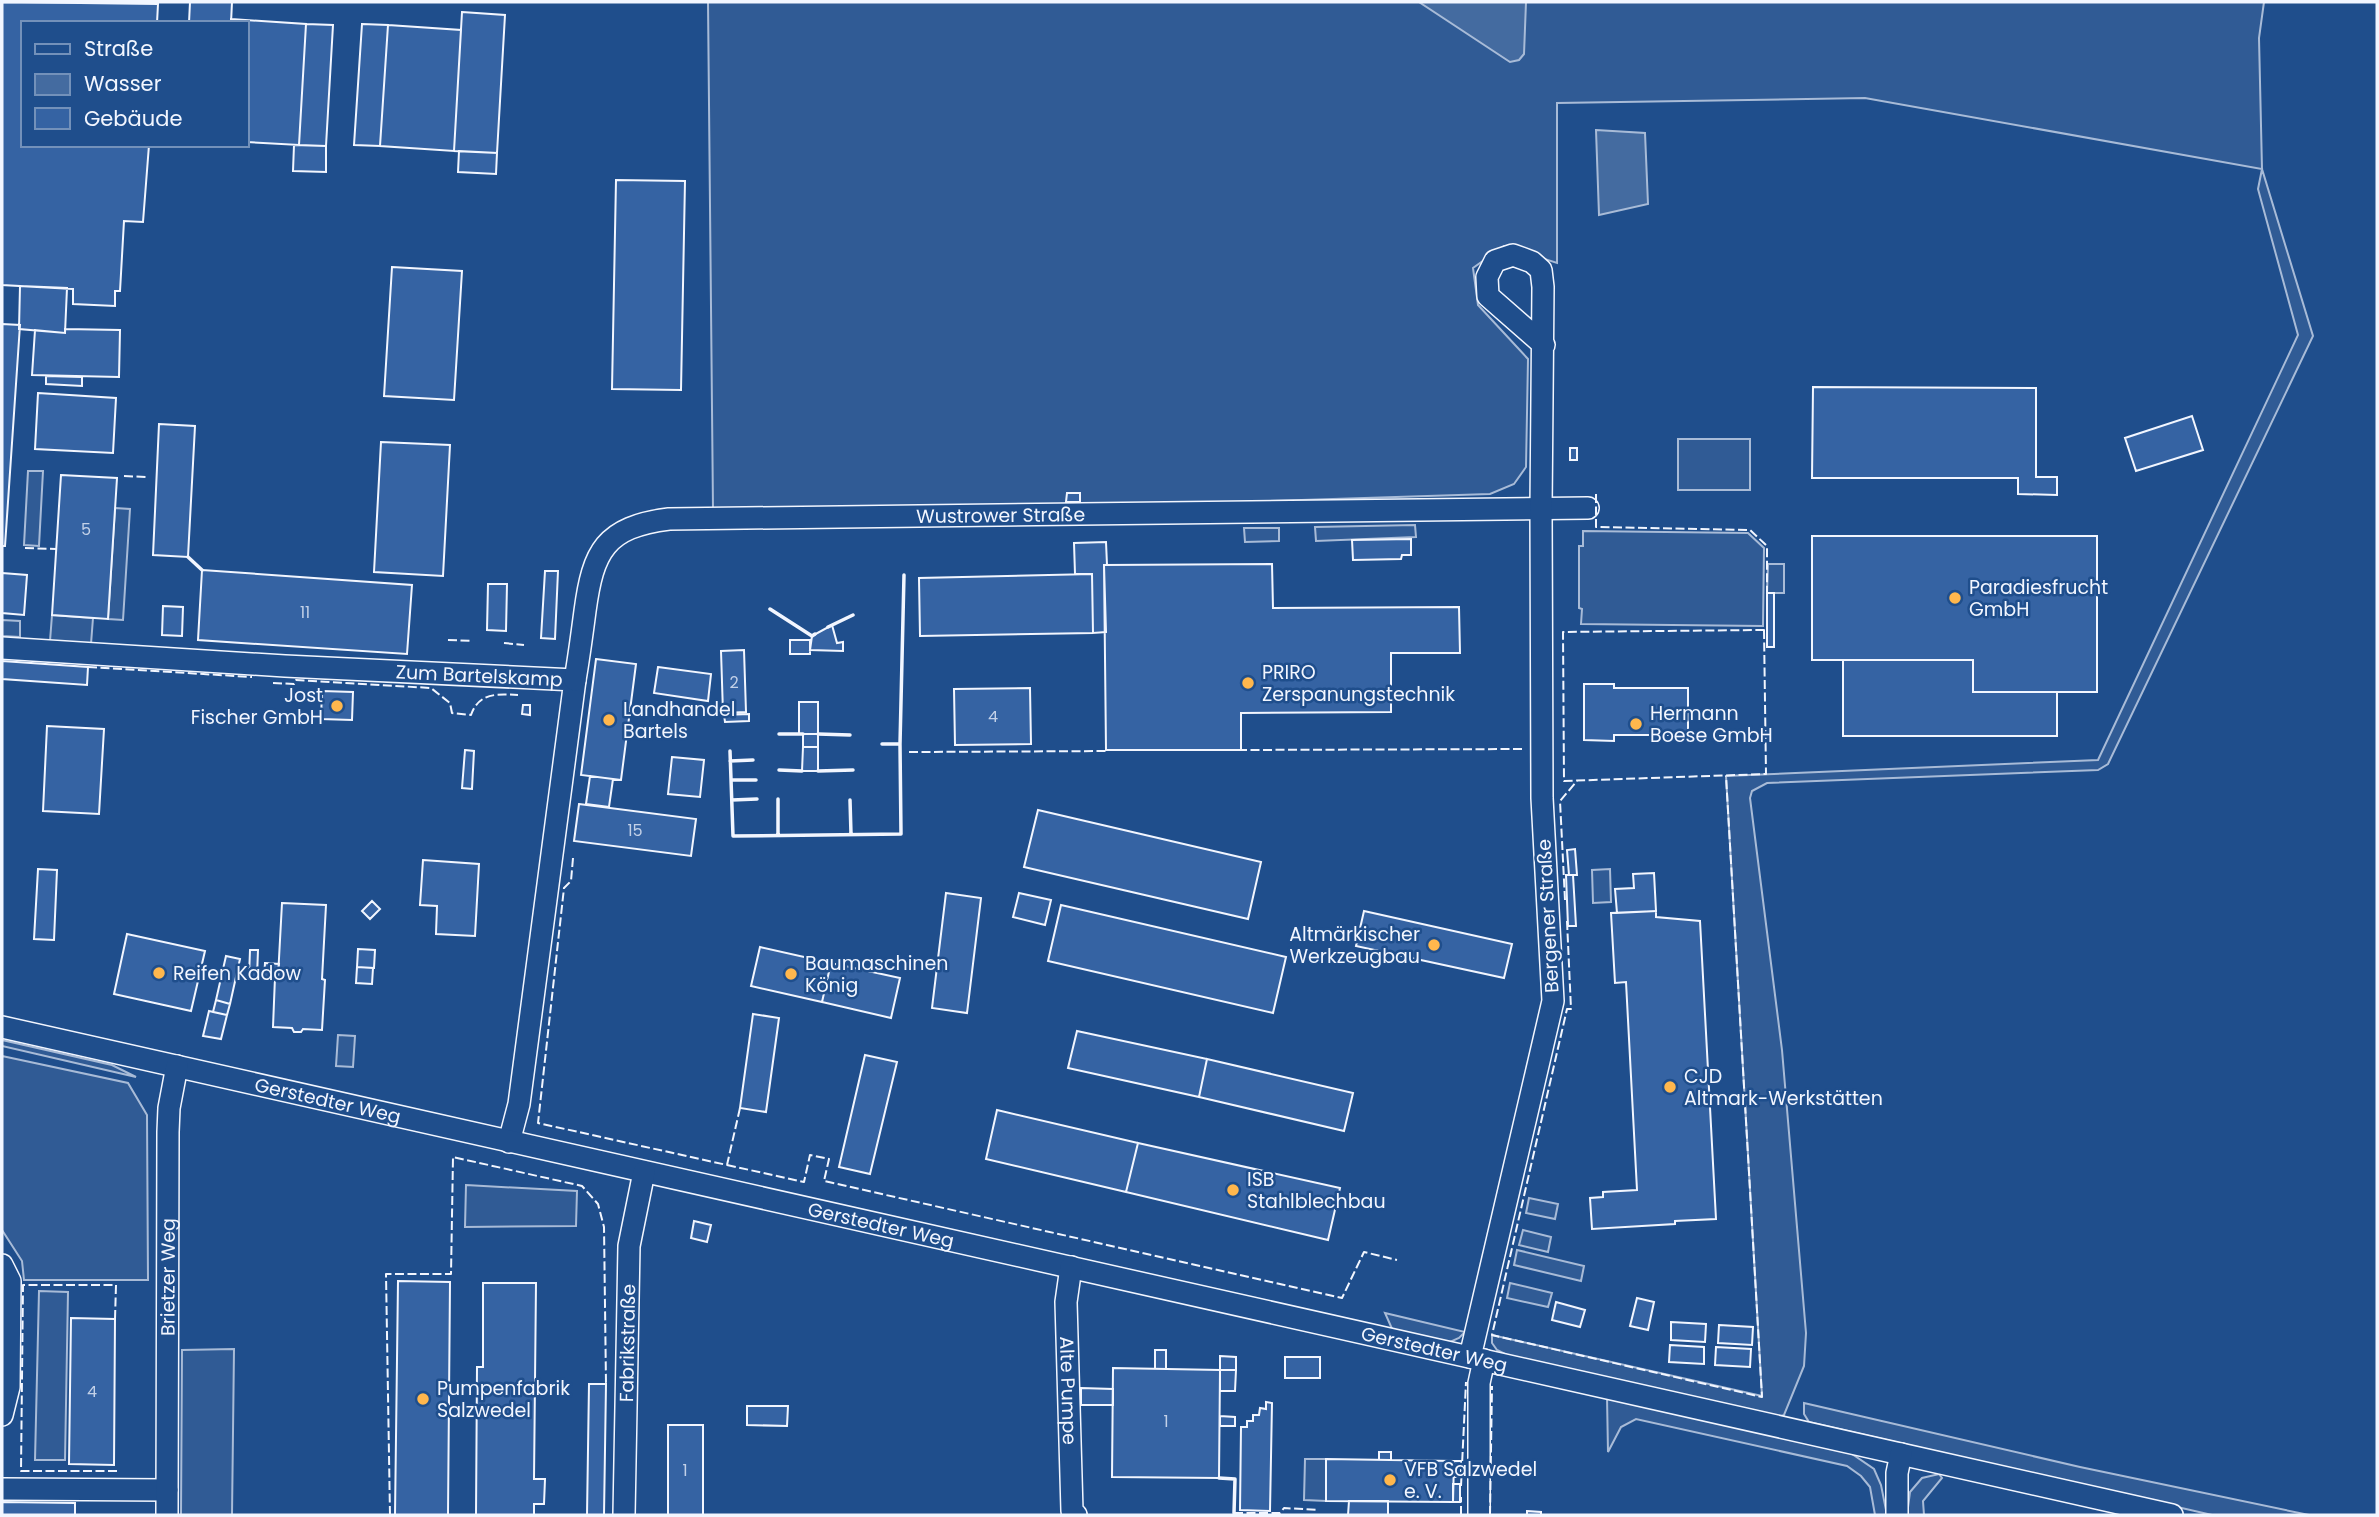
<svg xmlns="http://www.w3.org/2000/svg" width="2379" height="1517" viewBox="0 0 2379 1517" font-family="Poppins,sans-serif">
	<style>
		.built { fill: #305b95; stroke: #a8bbd7; stroke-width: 2 }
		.water { fill: #446ba0; stroke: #a8bbd7; stroke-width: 2 }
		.building { fill: #3563a3; stroke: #f2f6ff; stroke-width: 2 }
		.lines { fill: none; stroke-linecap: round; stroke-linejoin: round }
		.minor-casing { stroke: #f2f6ff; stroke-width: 24 }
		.minor { stroke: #1f4e8c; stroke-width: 21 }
		.fence { stroke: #f2f6ff; stroke-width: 2; stroke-dasharray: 9 3.5; stroke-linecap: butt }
		.wall { stroke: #f2f6ff; stroke-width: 3.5 }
		.poi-dot { fill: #ffb74d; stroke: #1f4e8c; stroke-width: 2.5 }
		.labels { text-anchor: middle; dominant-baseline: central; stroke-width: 5; stroke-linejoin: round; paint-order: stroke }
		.number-label { font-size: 16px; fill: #c3d1e8 }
		.street-label { font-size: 19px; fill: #f2f6ff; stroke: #1f4e8c }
		.poi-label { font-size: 19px; fill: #f2f6ff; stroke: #1f4e8c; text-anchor: start }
	</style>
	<rect width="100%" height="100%" fill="#1f4e8c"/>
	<!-- built -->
	<path class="built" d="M708,2H2264L2259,38L2262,169L2313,336L2108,764L2098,770L1767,783L1752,791L1750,798L1782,1050L1806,1333L1804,1366L1784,1415L1779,1417L1511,1357L1497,1350L1492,1343V1335L1762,1396L1726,776L2098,760L2298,335L2258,189L2262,169L1865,98L1557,103V263L1504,246L1473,268L1478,305L1528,359L1526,467L1514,484L1490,494L1142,505L713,510Z
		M1678,439H1750V490H1678Z
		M28,471H43L39,546L24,545Z
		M115,508L130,509L123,620L108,619Z
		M1415,525L1416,537L1316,541L1315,527Z
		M1244,528H1279V541L1245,542Z
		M1583,531L1748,533L1764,548L1763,626L1581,624L1582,609L1579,608V546H1583Z
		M1768,564H1784V593H1767Z
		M52,615L93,618L91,644L50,641Z
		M2,620L20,621V637L2,636Z
		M1610,869L1611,902L1593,903L1592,870Z
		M338,1035L355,1036L353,1067L336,1066Z
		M2,1040L112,1065L136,1077L2,1046Z
		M2,1056L128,1083L147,1115L148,1280H24L22,1261L2,1230Z
		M466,1185L577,1191L576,1226L465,1227Z
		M1529,1198L1558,1204L1555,1219L1526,1213Z
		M1523,1230L1551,1237L1548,1252L1519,1245Z
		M1517,1250L1584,1266L1581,1281L1514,1265Z
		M1510,1283L1552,1293L1548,1307L1507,1298Z
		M39,1291L68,1292L65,1460H35Z
		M1385,1313L1465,1332L1459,1338L1450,1342L1393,1331Z
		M234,1349L232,1515H181L182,1350Z
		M1607,1397L1849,1452L1874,1469L1881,1485L1887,1515H1875L1870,1487L1861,1476L1847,1466L1636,1419L1621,1427L1608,1452Z
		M1804,1403L2080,1467L2309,1515H2212L1809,1422L1804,1414Z
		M1305,1459H1326V1501L1304,1500Z
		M1939,1474L1942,1478L1923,1501L1924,1515H1907L1910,1492L1922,1478Z"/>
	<!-- water -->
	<path class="water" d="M1419,2H1526L1524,54L1519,60L1510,62Z
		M1596,130L1645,133L1648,204L1599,215Z"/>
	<!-- building -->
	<path class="building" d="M2,2L158,4L157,23H23V145H149L143,222L124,221L120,291H115V306L73,304V289L2,285Z
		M190,2H232L231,23H189Z
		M462,12L505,15L497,153L454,151Z
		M231,19L306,24L299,145L247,142V23H231Z
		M306,24L333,25L326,146L299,145Z
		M362,24L388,25L380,146L354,145Z
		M388,25L461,30L454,151L380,146Z
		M294,145L326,146V172L293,171Z
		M459,151L497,153L496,174L458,172Z
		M616,180L685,181L681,390L612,389Z
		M392,267L462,271L454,400L384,396Z
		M20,286L67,288L65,333L19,329Z
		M2,324L20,325L5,546H2Z
		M65,329L120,330L119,377L32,375L35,330L65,333Z
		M46,376L82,377V386L46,384Z
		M1813,387L2036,388V477H2057V495L2018,494V478H1812Z
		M38,393L116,398L113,453L35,449Z
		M2192,416L2203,450L2136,471L2125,438Z
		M159,424L195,426L188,557L153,555Z
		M381,442L450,445L443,576L374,572Z
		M1570,448H1577V460H1570Z
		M61,475L117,478L108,619L52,615Z
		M1067,493H1080V502H1066Z
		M1812,536H2097V692H1973V660H1812Z
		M1411,539V555H1402L1401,559L1353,560L1352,540Z
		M1106,542L1107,565H1104L1106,632L1093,633L1092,574H1075L1074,543Z
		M1272,564L1273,608L1459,607L1460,653H1391V712L1241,713V750H1106L1104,565Z
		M202,570L412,585L407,654L198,640Z
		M545,571H558L555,639L541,638Z
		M2,573L27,575L24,615L2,613Z
		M1092,574L1093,633L920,636L919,578Z
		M488,584H507L506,631L487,630Z
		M1767,593H1774V647H1767Z
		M163,606L183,607L182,636L162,635Z
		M832,625L837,643L843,642V651L810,650L812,636Z
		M790,640H810V654H790Z
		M744,650L746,712L723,713L721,651Z
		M596,659L636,664L621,780L581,775Z
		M1843,660H1973V692H2057V736H1843Z
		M2,661L88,667L87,685L2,679Z
		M658,667L711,674L708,701L654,693Z
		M1584,684H1614V688H1688V735H1614V741L1584,740Z
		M1030,688L1031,744L955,745L954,689Z
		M322,691L353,692L352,720L321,719Z
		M799,702H818V734H799Z
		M523,705H530V715L522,714Z
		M749,714V721L725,722L724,715Z
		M47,726L104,729L99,814L43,811Z
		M803,734H818V747H803Z
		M803,747H818V771H802Z
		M465,750L474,751L472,789L462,788Z
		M672,757L704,760L700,797L668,794Z
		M590,776L613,779L609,807L586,804Z
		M579,804L696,819L691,856L574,841Z
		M1038,810L1261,862L1248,919L1024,867Z
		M1575,849L1577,875H1569L1567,850Z
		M423,860L479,864L475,936L436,934L437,906L420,905Z
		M38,869L57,870L54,940L34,939Z
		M1654,873L1656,911L1617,913L1615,889L1634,888L1633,874Z
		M1566,875H1573L1576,926H1568Z
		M946,893L981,898L967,1013L932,1008Z
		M1019,893L1051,900L1045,925L1013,917Z
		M372,901L380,909L370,919L362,911Z
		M282,903L326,905L322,979L325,980L322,1030L303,1029L301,1032H294L292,1028L273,1027L275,977H278Z
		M1061,905L1286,957L1273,1013L1048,961Z
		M1364,911L1512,944L1504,978L1356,946Z
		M1656,911V917L1700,921L1716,1219L1675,1221V1224L1592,1229L1590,1198L1603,1197V1192L1637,1190L1626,982L1615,983L1611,913Z
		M127,934L205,951L191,1011L114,994Z
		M760,947L831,963L822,1002L751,986Z
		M358,949L375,950L374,968L357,967Z
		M250,950H258L257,977H249Z
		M226,956L240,959L230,1004L216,1000Z
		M265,963L279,964L278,977H275V979H264Z
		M831,963L900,978L891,1018L822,1002Z
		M357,967L373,968L372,984L356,983Z
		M216,1000L230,1004L227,1015L213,1012Z
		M209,1011L227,1015L221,1039L203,1036Z
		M753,1014L779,1018L766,1112L740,1108Z
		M1077,1031L1207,1059L1199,1097L1068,1068Z
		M865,1055L897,1062L870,1174L839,1167Z
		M1207,1059L1353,1093L1344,1131L1199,1097Z
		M997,1110L1138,1143L1126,1192L986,1159Z
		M1138,1143L1340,1188L1328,1240L1126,1192Z
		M694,1221L711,1225L707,1242L691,1238Z
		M398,1281L450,1282L448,1515H395Z
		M483,1283H536L534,1479H545L544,1504H534V1515H476L477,1367H483Z
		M1637,1298L1654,1302L1648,1330L1630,1326Z
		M1556,1302L1585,1310L1580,1327L1552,1320Z
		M71,1318L115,1319L114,1465L69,1464Z
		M1671,1322L1706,1324L1705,1342L1671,1340Z
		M1719,1325L1753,1327L1752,1345L1718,1343Z
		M1670,1345L1704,1347V1364L1669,1362Z
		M1716,1347L1751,1349L1750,1367L1715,1365Z
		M1155,1350H1166V1369H1155Z
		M1220,1356L1236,1357V1370H1220Z
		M1285,1357H1320V1378H1285Z
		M1113,1368L1220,1370L1219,1478L1112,1477Z
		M1220,1370H1236L1235,1391H1220Z
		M589,1384H606L604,1515H587Z
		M1081,1388L1113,1389V1405H1081Z
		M1266,1402L1272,1403L1270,1511L1240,1510L1241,1427H1247V1421H1253V1415H1259L1260,1408L1266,1409Z
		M747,1406H788L787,1426L747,1425Z
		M1220,1416L1235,1417V1426H1220Z
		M668,1425H703V1515H668Z
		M1379,1452H1391V1460H1379Z
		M1326,1459L1454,1461L1453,1502L1326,1501Z
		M1454,1461H1461V1477H1453Z
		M1453,1484H1460V1502H1453Z
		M1349,1501H1388V1515H1348Z
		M2,1502L75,1503V1515H2Z
		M1527,1511L1541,1512V1515H1527Z"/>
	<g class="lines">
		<!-- minor casing -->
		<g class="minor-casing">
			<g id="minor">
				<path id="s1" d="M2,648L285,666L575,680L519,1104L509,1142"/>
				<path id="s2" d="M575,680C579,657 582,634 585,611C593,551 605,527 669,519L1588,508"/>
				<path id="s3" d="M2,1027L2172,1515"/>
				<path d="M2,1265L10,1281L9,1387L2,1415"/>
				<path id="s4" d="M1071,1267L1066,1302L1072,1511L1076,1515"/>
				<path d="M1470,1357L1553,1001L1542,798L1541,508L1543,287L1541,270L1532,262L1513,255L1495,261L1487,277L1488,296L1544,345"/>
				<path d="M2,1489L167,1490"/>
				<path id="s5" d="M167,1515L168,1132L169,1108L177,1066"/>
				<path id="s6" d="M624,1515L629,1246L644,1172"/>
				<path d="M1479,1515V1383L1484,1360"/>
				<path d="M1897,1515V1473L1901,1454"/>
			</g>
		</g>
		<!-- minor -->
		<use href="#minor" class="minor"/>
		<!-- fence -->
		<path class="fence" d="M124,476L146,477
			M1596,494V527L1750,530L1767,546V593
			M25,548L56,549
			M1764,630L1766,774L1564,781L1563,632Z
			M448,640L473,641
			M504,643L524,645
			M88,667L252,677
			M273,683L294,684L296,680L431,688L450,703L452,713L471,715C479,692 498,694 518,695
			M1238,750L1525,749
			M909,752L1109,751
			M573,858L571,881L564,888L538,1123L727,1165L740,1108
			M1565,900L1560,801L1577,781
			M1567,921L1571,1009H1567L1492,1335L1762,1397L1726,776
			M727,1165L804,1182L810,1155L829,1159L824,1181L1342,1298L1364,1252L1397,1260
			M115,1319L116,1285H23L21,1471H118
			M1461,1486L1466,1382
			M1234,1513H1280L1284,1508L1318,1510
			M390,1515L386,1274H451L453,1157L582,1186L598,1204L604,1227L606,1384
			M1461,1515V1497
			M1490,1515L1492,1386"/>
		<!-- wall -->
		<path class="wall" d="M188,557L202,570
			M770,609L812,636L815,634
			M828,627L853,615
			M779,734H803
			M818,734L850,735
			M882,744H900
			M730,751L733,836L901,834L900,744L904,575
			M730,761L753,760
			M779,770L802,771
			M818,771L853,770
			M731,780H756
			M778,799V835
			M732,800L757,799
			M850,800L851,834
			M1219,1478L1235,1479L1234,1513"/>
	</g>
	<!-- markers -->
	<g class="poi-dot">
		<circle cx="1955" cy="598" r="7"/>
		<circle cx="1248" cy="683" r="7"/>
		<circle cx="337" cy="706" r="7"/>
		<circle cx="609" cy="720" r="7"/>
		<circle cx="1636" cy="724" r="7"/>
		<circle cx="1434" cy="945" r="7"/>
		<circle cx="159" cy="973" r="7"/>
		<circle cx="791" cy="974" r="7"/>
		<circle cx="1670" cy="1087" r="7"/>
		<circle cx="1233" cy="1190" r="7"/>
		<circle cx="423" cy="1399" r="7"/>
		<circle cx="1390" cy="1480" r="7"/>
	</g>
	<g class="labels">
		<!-- number labels -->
		<g class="number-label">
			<text x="86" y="529">5</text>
			<text x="305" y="612">11</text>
			<text x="734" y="682">2</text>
			<text x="993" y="716">4</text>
			<text x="635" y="830">15</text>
			<text x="92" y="1391">4</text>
			<text x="1166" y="1421">1</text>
			<text x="685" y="1470">1</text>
		</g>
		<!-- street labels -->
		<g class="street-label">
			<text stroke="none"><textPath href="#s2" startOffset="541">Wustrower Straße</textPath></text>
			<text stroke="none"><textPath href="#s1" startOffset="478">Zum Bartelskamp</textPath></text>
			<text transform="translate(1548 916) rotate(-93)">Bergener Straße</text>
			<text stroke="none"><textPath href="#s3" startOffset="334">Gerstedter Weg</textPath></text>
			<text stroke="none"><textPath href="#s3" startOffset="901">Gerstedter Weg</textPath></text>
			<text stroke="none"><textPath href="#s5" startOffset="238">Brietzer Weg</textPath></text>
			<text stroke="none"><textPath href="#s6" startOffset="172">Fabrikstraße</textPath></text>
			<text stroke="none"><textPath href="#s3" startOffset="1468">Gerstedter Weg</textPath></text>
			<text stroke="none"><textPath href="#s4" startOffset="124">Alte Pumpe</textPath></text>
		</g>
		<!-- poi labels -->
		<g class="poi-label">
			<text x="1969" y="587">Paradiesfrucht<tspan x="1969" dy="22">GmbH</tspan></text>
			<text x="1262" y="672">PRIRO<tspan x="1262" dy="22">Zerspanungstechnik</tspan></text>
			<text x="323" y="695" text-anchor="end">Jost<tspan x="323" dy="22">Fischer GmbH</tspan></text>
			<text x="623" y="709">Landhandel<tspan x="623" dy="22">Bartels</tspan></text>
			<text x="1650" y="713">Hermann<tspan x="1650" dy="22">Boese GmbH</tspan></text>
			<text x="1420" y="934" text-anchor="end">Altmärkischer<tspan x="1420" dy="22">Werkzeugbau</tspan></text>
			<text x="805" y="963">Baumaschinen<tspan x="805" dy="22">König</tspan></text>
			<text x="173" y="973">Reifen Kadow</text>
			<text x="1684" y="1076">CJD<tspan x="1684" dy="22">Altmark-Werkstätten</tspan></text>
			<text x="1247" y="1179">ISB<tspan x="1247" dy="22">Stahlblechbau</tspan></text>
			<text x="437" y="1388">Pumpenfabrik<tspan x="437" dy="22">Salzwedel</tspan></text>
			<text x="1404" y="1469">VFB Salzwedel<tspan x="1404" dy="22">e. V.</tspan></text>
		</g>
	</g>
	<!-- border -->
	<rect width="2379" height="1517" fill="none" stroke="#f2f6ff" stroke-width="7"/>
	<!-- legend -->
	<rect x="21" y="21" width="228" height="126" fill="#1f4e8c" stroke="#7391ba" stroke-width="2"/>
	<rect x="35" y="44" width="35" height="10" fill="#1f4e8c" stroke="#7391ba" stroke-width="2"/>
	<text x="84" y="56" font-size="21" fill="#f2f6ff">Straße</text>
	<rect x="35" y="74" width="35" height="21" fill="#446ba0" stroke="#7391ba" stroke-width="2"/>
	<text x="84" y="91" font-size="21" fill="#f2f6ff">Wasser</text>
	<rect x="35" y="108" width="35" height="21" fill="#3563a3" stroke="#7391ba" stroke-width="2"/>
	<text x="84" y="126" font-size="21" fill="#f2f6ff">Gebäude</text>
</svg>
